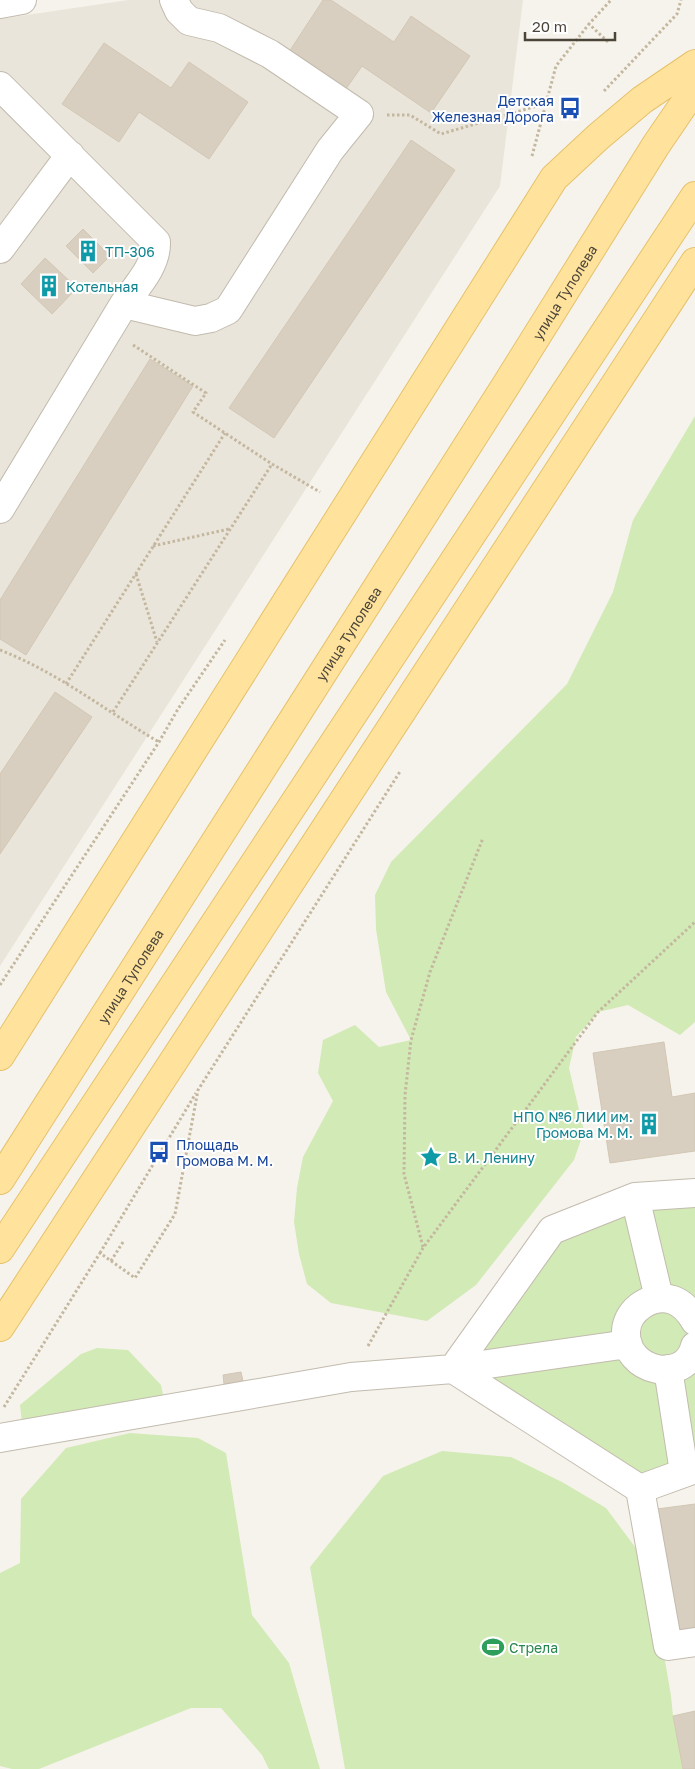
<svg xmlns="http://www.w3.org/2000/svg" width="695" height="1769" viewBox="0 0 695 1769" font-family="'Golos Text',sans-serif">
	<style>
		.residential { fill: #eae5da }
		.green { fill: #d2eab5 }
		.building { fill: #d8cfc1; stroke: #d3c7b4 }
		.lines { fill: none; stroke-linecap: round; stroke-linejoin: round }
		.minor-casing { stroke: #c2bbae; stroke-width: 30 }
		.major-casing { stroke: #e6c16a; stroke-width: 30 }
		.path { stroke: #c4b79f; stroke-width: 3; stroke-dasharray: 2.5 2.5; stroke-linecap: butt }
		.minor { stroke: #fff; stroke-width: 28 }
		.major { stroke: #ffe39c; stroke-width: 28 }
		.labels { text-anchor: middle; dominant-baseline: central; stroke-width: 4; stroke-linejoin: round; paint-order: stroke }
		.transit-label { font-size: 14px; fill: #164399; stroke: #fff; text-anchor: end }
		.culture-label { font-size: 14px; fill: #0d838f; stroke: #fff; text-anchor: start }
		.street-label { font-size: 14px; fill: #4b4439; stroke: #fff }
		.leisure-label { font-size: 14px; fill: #27864d; stroke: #fff; text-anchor: start }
	</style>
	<rect width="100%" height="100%" fill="#f6f3ec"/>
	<!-- residential -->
	<path class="residential" d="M128,0H523L500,186L0,966V19Z"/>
	<!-- green -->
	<path class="green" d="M695,416V1022L680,1035L628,1005L598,1012L576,1037L569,1068L584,1131L574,1160L476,1285L427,1321L331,1303L307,1284L299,1254L294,1222L297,1188L303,1157L333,1101L318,1073L323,1040L355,1025L379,1047L411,1040L386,992L376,929L375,895L391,862L567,684L613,592L633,520Z
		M695,1195V1314L670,1295L639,1200Z
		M634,1200L658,1297L624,1338L456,1366L553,1232Z
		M673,1311C694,1331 690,1349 662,1358L642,1349L637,1330L649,1313Z
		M626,1346L654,1373L682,1469L640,1487L457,1369Z
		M97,1348L128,1350L161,1385L164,1400L22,1423L20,1405L81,1354Z
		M695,1353V1465L679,1369Z
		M130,1433L198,1438L226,1453L252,1615L289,1663L320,1769H269L262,1755L221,1708H191L39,1769H12L0,1766V1573L20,1563L21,1499L66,1448Z
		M442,1451L511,1457L562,1482L606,1508L638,1551L653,1590L671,1696L673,1716L683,1769H345L310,1567L383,1476Z"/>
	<!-- building -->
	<path class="building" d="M323,0H331L394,42L411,16L470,56L431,113L362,66L341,96L285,58Z
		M104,43L171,88L189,62L248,102L209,159L139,112L119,142L62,104Z
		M411,140L455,170L274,438L229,408Z
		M83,229L110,256L93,273L66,246Z
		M45,258L77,288L52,314L21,284Z
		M150,359L193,386L26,655L0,639V600Z
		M55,692L92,717L0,854V774Z
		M664,1042L672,1097L695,1093V1151L610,1163L593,1053Z
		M241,1372L243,1381L224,1384L223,1375Z
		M695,1504V1629L675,1632L657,1509Z
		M695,1711V1769H683L673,1716Z"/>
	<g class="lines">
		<!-- minor casing -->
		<g class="minor-casing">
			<path id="minor" d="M0,4L22,0
				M0,86L156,242C157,265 137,286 124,304
				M0,249L70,155
				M0,509L124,304L195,321L211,318L228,310L330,150L359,114L270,54L219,28L189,21L179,11L174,0
				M635,1197L659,1298
				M695,1321C690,1312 684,1304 673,1300C653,1293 627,1309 626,1331C624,1373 686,1385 695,1346
				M453,1369L640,1489L668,1646L695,1642
				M453,1369L552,1230L635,1197L695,1193
				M668,1369L684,1472
				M0,1438L351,1377L453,1369L628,1344
				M640,1489L695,1469"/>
		</g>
		<!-- major casing -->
		<g class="major-casing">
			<g id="major">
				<path d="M0,1056L554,178L598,137L642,100L695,64"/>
				<path id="s1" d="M0,1180L508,382L656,145L695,88"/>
				<path d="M0,1249L695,196"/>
				<path d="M0,1327L695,262"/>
			</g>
		</g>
		<!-- path -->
		<path class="path" d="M608,42L589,24L611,0
			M604,91L677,14L681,0
			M387,115H410L441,134L547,103
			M532,156L556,66L589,24
			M133,345L206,393L193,412L272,464L320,492
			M153,546L229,529
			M136,574L157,642
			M0,650C57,672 106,711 159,742
			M66,684L225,433
			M113,712L272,464
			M0,985L159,742L178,709L225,640
			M423,1247L404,1174L405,1095L411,1040L430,972L483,838
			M100,1253L196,1093
			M111,1261L123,1242
			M368,1346L423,1248L598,1012L695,922
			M4,1407L100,1253L135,1278L175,1214L198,1090L401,770"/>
		<!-- minor -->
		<use href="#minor" class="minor"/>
		<!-- major -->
		<use href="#major" class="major"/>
	</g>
	<!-- icons -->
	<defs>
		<g id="bus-bare" transform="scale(1.725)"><path d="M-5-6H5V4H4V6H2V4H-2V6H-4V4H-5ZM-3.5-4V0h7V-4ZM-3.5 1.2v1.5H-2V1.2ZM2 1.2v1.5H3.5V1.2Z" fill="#1a4fb4" stroke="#fff" stroke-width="2.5" paint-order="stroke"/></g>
		<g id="building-bare" transform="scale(1.725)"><path d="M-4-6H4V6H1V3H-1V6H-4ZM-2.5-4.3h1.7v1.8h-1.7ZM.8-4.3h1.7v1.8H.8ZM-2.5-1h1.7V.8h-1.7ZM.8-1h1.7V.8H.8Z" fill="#0f9aa8" stroke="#fff" stroke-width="2.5" paint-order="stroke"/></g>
		<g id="sight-bare" transform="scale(1.725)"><path d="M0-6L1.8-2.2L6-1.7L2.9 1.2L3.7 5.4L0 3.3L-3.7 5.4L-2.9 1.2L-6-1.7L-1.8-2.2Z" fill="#0f9aa8" stroke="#fff" stroke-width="2.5" paint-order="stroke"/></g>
		<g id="stadium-bare" transform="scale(1.725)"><path d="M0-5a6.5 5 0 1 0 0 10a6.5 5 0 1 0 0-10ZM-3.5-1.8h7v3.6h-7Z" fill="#2e9e5b" stroke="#fff" stroke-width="2.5" paint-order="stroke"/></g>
	</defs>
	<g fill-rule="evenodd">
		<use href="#bus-bare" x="570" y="108"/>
		<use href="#building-bare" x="88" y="251"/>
		<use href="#building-bare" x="49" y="286"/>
		<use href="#building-bare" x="649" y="1124"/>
		<use href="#bus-bare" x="159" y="1152"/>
		<use href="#sight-bare" x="431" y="1157"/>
		<use href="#stadium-bare" x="493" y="1647"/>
	</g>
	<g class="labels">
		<!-- transit labels -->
		<g class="transit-label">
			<text x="554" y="100">Детская<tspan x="554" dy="16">Железная Дорога</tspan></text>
			<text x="176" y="1144" text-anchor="start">Площадь<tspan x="176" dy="16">Громова М. М.</tspan></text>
		</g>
		<!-- culture labels -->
		<g class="culture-label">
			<text x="105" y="251">ТП-306</text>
			<text x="66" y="286">Котельная</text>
			<text x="633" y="1116" text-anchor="end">НПО №6 ЛИИ им.<tspan x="633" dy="16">Громова М. М.</tspan></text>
			<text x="448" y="1157">В. И. Ленину</text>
		</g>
		<!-- street labels -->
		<g class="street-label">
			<text stroke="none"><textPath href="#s1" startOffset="1052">улица Туполева</textPath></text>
			<text stroke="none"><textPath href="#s1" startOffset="648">улица Туполева</textPath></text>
			<text stroke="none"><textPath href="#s1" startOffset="242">улица Туполева</textPath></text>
		</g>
		<!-- leisure labels -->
		<g class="leisure-label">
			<text x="509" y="1647">Стрела</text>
		</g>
	</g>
	<!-- scale -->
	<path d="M525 32v8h90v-8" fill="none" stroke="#4b4439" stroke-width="2.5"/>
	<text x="532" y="32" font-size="15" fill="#4b4439" stroke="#ffffff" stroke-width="4" paint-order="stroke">20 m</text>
</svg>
